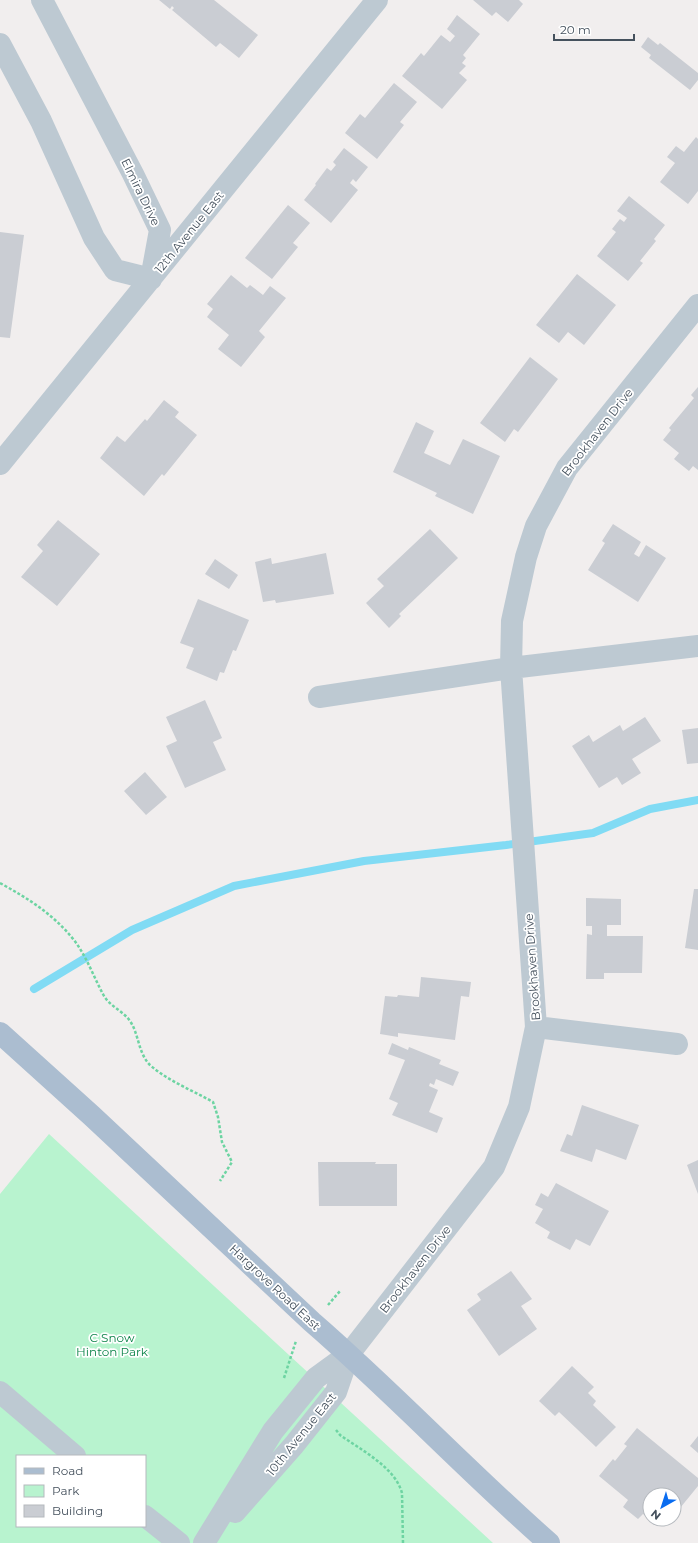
<svg xmlns="http://www.w3.org/2000/svg" width="698" height="1543" viewBox="0 0 698 1543" font-family="Montserrat,sans-serif">
	<style>
		.green { fill: #b8f3cf; fill-rule: evenodd }
		.lines { fill: none; stroke-linecap: round; stroke-linejoin: round }
		.stream { stroke: #81dbf4; stroke-width: 8 }
		.building { fill: #cacdd3 }
		.path { stroke: #6dd4a2; stroke-width: 2.5; stroke-dasharray: 3 2; stroke-linecap: butt }
		.minor { stroke: #bdc9d2; stroke-width: 22 }
		.major { stroke: #abbdd0; stroke-width: 22 }
		.labels { text-anchor: middle; dominant-baseline: central; stroke-width: 3.5; stroke-linejoin: round; paint-order: stroke }
		.street-label { font-size: 12px; fill: #45515d; stroke: #fff }
		.park-label { font-size: 12px; fill: #0e854b; stroke: #fff }
	</style>
	<rect width="100%" height="100%" fill="#f1eeee"/>
	<!-- green -->
	<path class="green" d="M49,1134L493,1543H0V1194ZM17,1456H145V1526H17Z"/>
	<g class="lines">
		<!-- stream -->
		<path class="stream" d="M34,989L132,930L234,886L364,861L506,845L593,833L650,809L698,800"/>
	</g>
	<!-- building -->
	<path class="building" d="M159,0H214L258,35L239,58L220,43L216,47L172,10L174,8L172,6L170,9Z
		M473,0H519L523,4L508,22L496,12L492,16Z
		M457,15L480,34L463,55L466,58L462,63L466,66L459,73L467,80L442,109L402,76L421,53L424,56L441,35L450,42L455,36L447,29Z
		M648,37L658,45L660,43L698,73V80L690,90L649,58L651,55L641,47Z
		M394,83L417,102L400,122L404,125L377,159L345,133L360,114L365,118Z
		M696,137L698,139V191L688,204L660,182L675,163L667,157L676,146L684,152Z
		M344,148L368,167L356,182L353,179L350,183L358,190L331,223L304,200L316,185L315,184L327,168L331,171L336,165L333,162Z
		M629,196L665,225L654,239L656,241L640,261L643,263L628,281L597,256L616,232L612,229L620,219L624,222L627,218L617,211Z
		M288,205L310,223L293,243L298,247L272,279L245,258Z
		M0,232L24,235L10,338L0,337Z
		M577,274L616,305L584,345L568,332L559,343L536,325Z
		M231,275L247,288L250,285L263,295L270,286L286,298L259,331L265,337L241,367L218,349L229,335L207,317L213,309L207,304Z
		M530,357L558,379L518,432L514,429L505,442L480,423Z
		M698,387V470L693,466L689,471L674,459L679,453L663,440L671,430L669,428L694,398L691,395Z
		M164,400L179,412L175,417L197,435L164,476L162,474L144,496L100,458L117,436L125,442L145,419L147,421Z
		M416,422L434,431L424,453L450,465L463,439L500,456L473,514L435,496L437,493L393,472Z
		M58,520L100,554L57,606L21,577L43,551L37,545Z
		M613,524L641,542L634,554L639,557L646,545L666,558L638,602L588,570L605,543L602,541Z
		M430,529L458,558L399,614L401,616L389,628L366,603L384,586L377,579Z
		M326,553L334,594L276,603L275,600L263,602L255,562L271,558L272,564Z
		M215,559L238,575L229,589L205,574Z
		M198,599L249,620L236,651L233,650L224,673L220,672L217,681L186,668L194,648L180,643Z
		M205,700L222,738L213,742L226,770L185,788L166,746L177,741L166,717Z
		M645,717L661,741L632,759L641,773L622,785L617,777L599,788L572,746L589,735L593,742L620,725L623,731Z
		M698,728V763L687,764L682,730Z
		M145,772L167,797L146,815L124,791Z
		M694,889H698V950L685,948Z
		M586,898L621,899V925H607V936H643L642,973H604V979H586L587,934L592,935V926H586Z
		M421,977L471,982L469,997L461,996L455,1040L398,1033V1037L380,1034L385,996L397,997L398,995L419,997Z
		M392,1043L408,1050L409,1047L441,1060L439,1064L459,1072L453,1086L436,1079L434,1085L430,1083L429,1086L438,1090L429,1112L443,1118L437,1133L392,1115L398,1103L389,1099L405,1060L388,1054Z
		M582,1105L639,1125L626,1160L596,1149L592,1162L560,1151L567,1134L572,1136Z
		M698,1160V1194L687,1165Z
		M318,1162H376L375,1164H397V1206H319Z
		M556,1183L609,1211L590,1246L576,1239L570,1250L547,1238L550,1232L535,1223L543,1209L535,1205L541,1193L548,1197Z
		M511,1271L532,1299L521,1306L537,1329L499,1356L467,1310L481,1300L477,1294Z
		M572,1366L594,1387L588,1393L596,1401L593,1405L616,1427L596,1447L559,1412L555,1416L539,1401Z
		M637,1428L698,1478V1486L676,1513L674,1511V1495H650V1512L647,1517L643,1514L638,1519L623,1507L628,1500L599,1476L613,1459L615,1461L627,1446L624,1444Z
		M698,1436V1453L690,1446Z"/>
	<g class="lines">
		<!-- path -->
		<path class="path" d="M0,883C29,899 53,914 74,940C87,957 94,978 104,996C111,1007 123,1011 130,1021C139,1034 138,1053 150,1065C168,1081 192,1090 213,1102L218,1117L222,1142L232,1162L220,1181
			M328,1305L340,1291
			M284,1378L296,1341
			M336,1430L340,1435C361,1450 395,1467 402,1493L403,1543"/>
		<!-- minor -->
		<path class="minor" d="M0,44L41,121L94,238L115,270L151,279L160,230L133,174L42,0
			M0,464L377,0
			M319,697L511,668L698,646
			M536,1027L677,1044
			M0,1392L75,1456
			M235,1512L294,1445L336,1392L349,1354
			M145,1516L179,1543
			M204,1543L273,1431L316,1378L349,1354L494,1167L519,1107L536,1027L511,668L512,621L526,557L536,526L567,468L698,305"/>
		<!-- major -->
		<path class="major" d="M0,1033L92,1116L312,1322C394,1393 468,1472 549,1543"/>
	</g>
	<g class="labels">
		<!-- street labels -->
		<g class="street-label">
			<text transform="translate(141 192) rotate(64)">Elmira Drive</text>
			<text transform="translate(189 232) rotate(-51)">12th Avenue East</text>
			<text transform="translate(597 432) rotate(-52)">Brookhaven Drive</text>
			<text transform="translate(532 967) rotate(-94)">Brookhaven Drive</text>
			<text transform="translate(415 1269) rotate(-52)">Brookhaven Drive</text>
			<text transform="translate(275 1287) rotate(43)">Hargrove Road East</text>
			<text transform="translate(301 1434) rotate(-51)">10th Avenue East</text>
		</g>
		<!-- park labels -->
		<g class="park-label">
			<text x="112" y="1337">C Snow<tspan x="112" dy="14">Hinton Park</tspan></text>
		</g>
	</g>
	<!-- legend -->
	<rect x="16" y="1455" width="130" height="72" fill="#ffffff" stroke="#b5b9be"/>
	<rect x="24" y="1468" width="20" height="6" fill="#abbdd0" stroke="#b5b9be"/>
	<text x="52" y="1475" font-size="12" fill="#45515d">Road</text>
	<rect x="24" y="1485" width="20" height="12" fill="#b8f3cf" stroke="#b5b9be"/>
	<text x="52" y="1495" font-size="12" fill="#45515d">Park</text>
	<rect x="24" y="1505" width="20" height="12" fill="#cacdd3" stroke="#b5b9be"/>
	<text x="52" y="1515" font-size="12" fill="#45515d">Building</text>
	<!-- north arrow -->
	<g transform="translate(662 1507) rotate(219)"><circle r="19" fill="#ffffff" stroke="#b5b9be"/>
	<path d="M0-3L7 15L0 10L-7 15Z" fill="#096cf0"/>
	<text y="-6" font-size="11" font-weight="bold" text-anchor="middle" fill="#45515d">N</text>
	</g>
	<!-- scale -->
	<path d="M554 34v6h80v-6" fill="none" stroke="#45515d" stroke-width="2"/>
	<text x="560" y="34" font-size="12" fill="#45515d" stroke="#ffffff" stroke-width="3" paint-order="stroke">20 m</text>
</svg>
